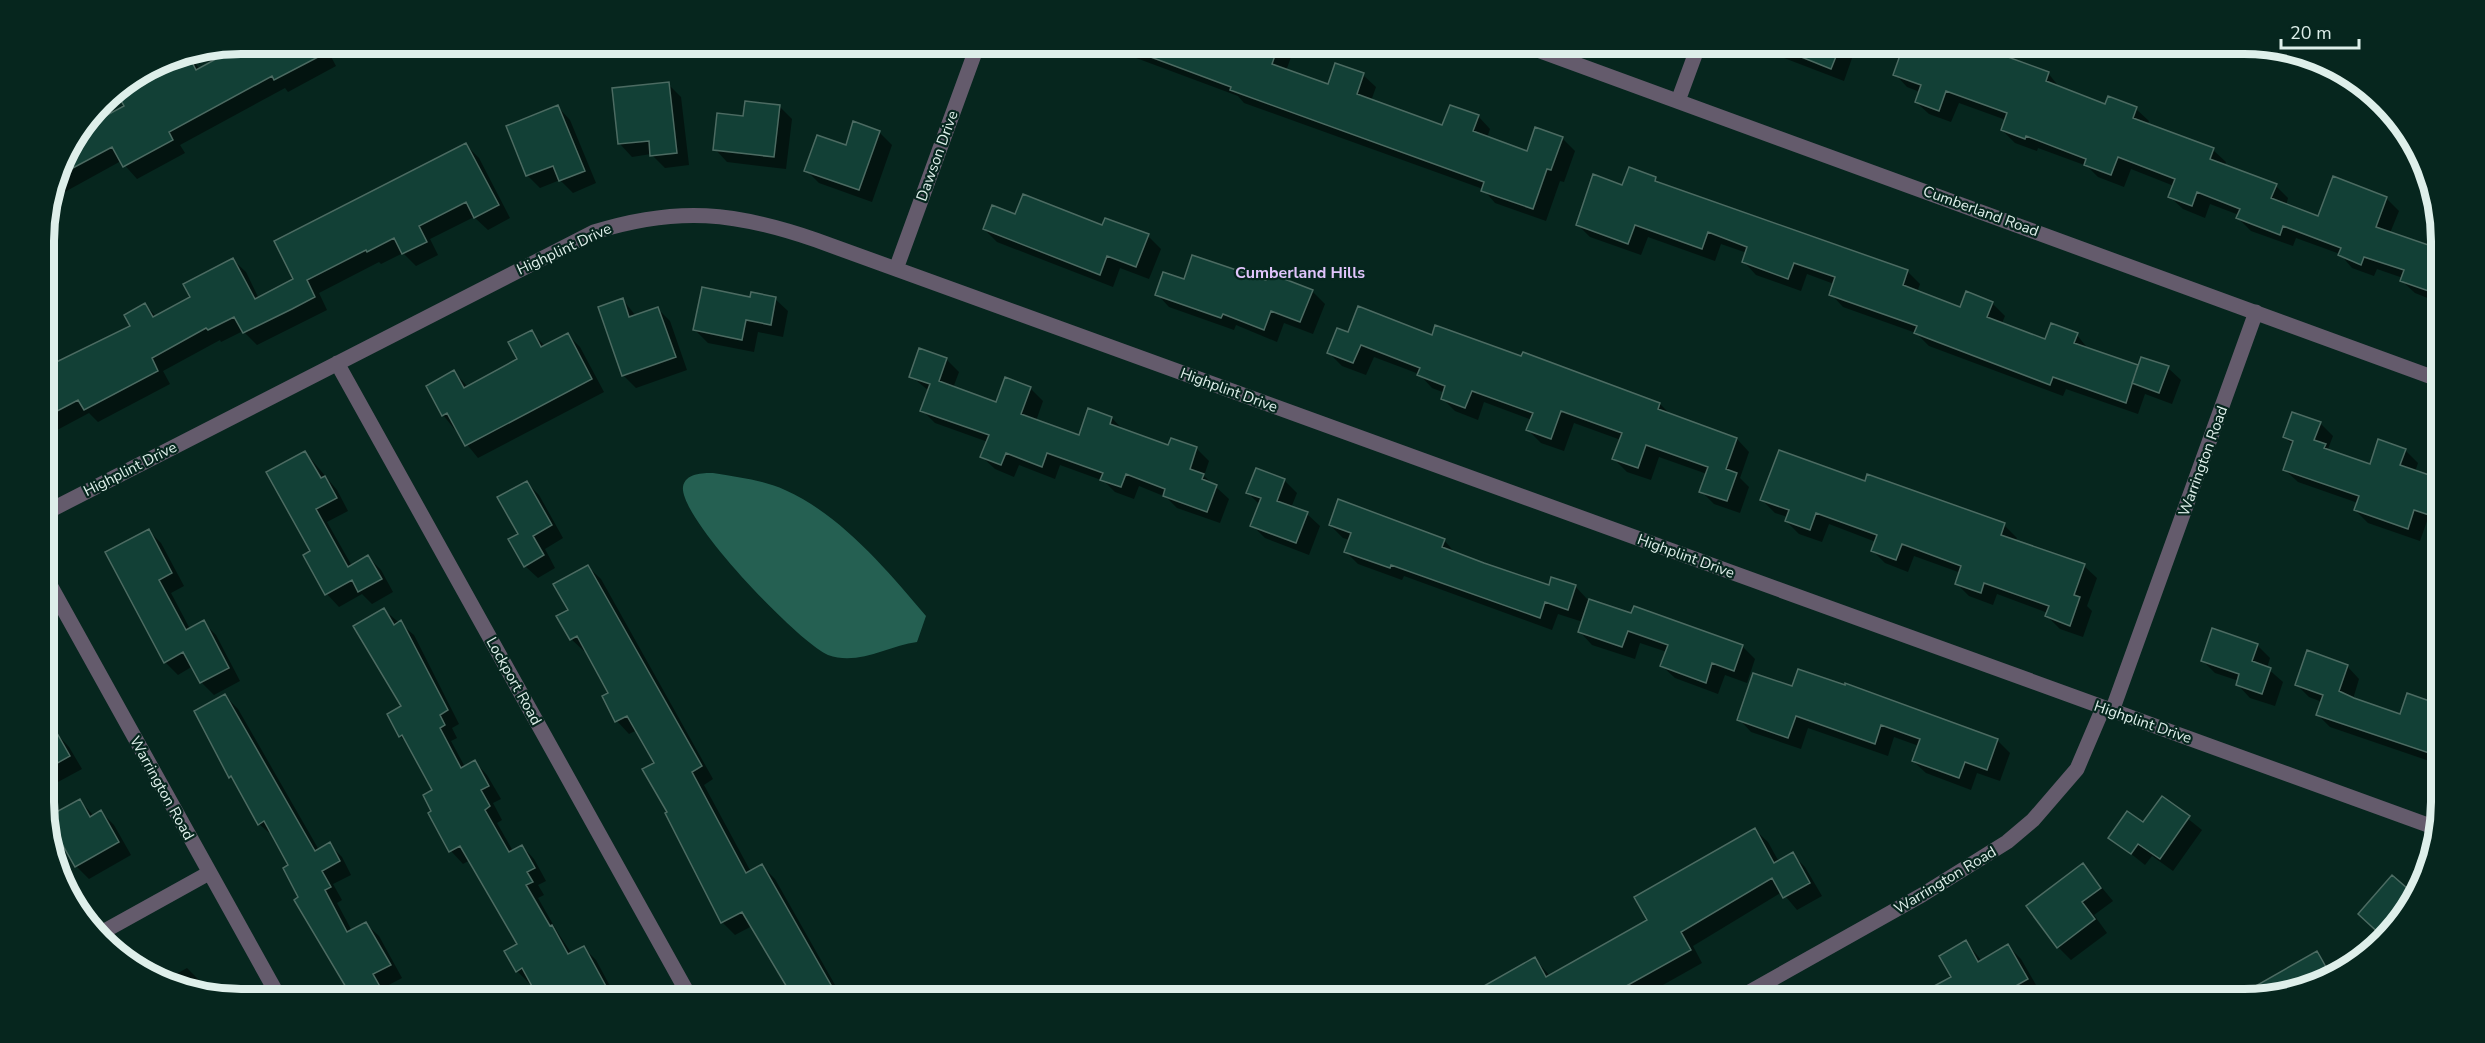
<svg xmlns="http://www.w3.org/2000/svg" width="2485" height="1043" viewBox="0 0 2485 1043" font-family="'Nunito Sans',sans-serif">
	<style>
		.water { fill: #256052 }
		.shadow { fill: #0007 }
		.building { fill: #124036; stroke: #4c6b62; stroke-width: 1.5 }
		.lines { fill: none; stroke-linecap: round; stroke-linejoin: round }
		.minor { stroke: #645b6c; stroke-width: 15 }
		.labels { text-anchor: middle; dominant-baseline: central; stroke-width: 4.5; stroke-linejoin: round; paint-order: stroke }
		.street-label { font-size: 15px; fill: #deefea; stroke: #06261e }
		.neighbourhood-label { font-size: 16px; font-weight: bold; fill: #e0c4fb; stroke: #06261e }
		.rim { fill: none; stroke: #deefea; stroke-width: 8 }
	</style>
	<rect width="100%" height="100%" fill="#06261e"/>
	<!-- water -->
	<path class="water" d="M713,473C737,477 763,480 785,490C841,515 887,570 926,616L917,642C888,646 858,666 828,655C799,643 679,518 683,487C685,473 703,473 713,473Z"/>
	<!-- shadow -->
	<path class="shadow" d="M263,44H337L327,49L336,66L288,92L285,88L180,145L185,153L137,179L121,161L52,199L64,153L126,107L187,55L200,69L235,50L240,55Z
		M1081,44H1241L1247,46L1248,44H1276L1291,57L1286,71L1328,86L1363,75L1376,87L1371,101L1443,127L1478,116L1490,129L1487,138L1528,153L1536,129L1563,139L1575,151L1564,182L1560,181L1546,221L1495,203L1483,189L1244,103L1238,96L1120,52L1118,57Z
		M1772,44H1857L1844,81L1784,58Z
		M1906,44H1961L2048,73L2060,88L2106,106L2136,109L2149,121L2147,125L2213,150L2226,162L2224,166L2276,186L2288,198L2286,206L2319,218L2386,198L2399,211L2390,233L2440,251V303L2415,293L2402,281L2403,278L2377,269L2374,276L2352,268L2340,254L2296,238L2293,246L2251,231L2238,218L2239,215L2210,204L2205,218L2183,209L2170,197L2174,186L2131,169L2124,187L2098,177L2087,166L2038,148L2037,151L2015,143L2002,130L2006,120L1959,103L1951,122L1929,114L1916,102L1920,92L1907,87L1895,74Z
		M668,84L681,97L689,165L665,168L651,154L632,157L620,144Z
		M779,106L792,119L786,169L727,162L715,149L744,118Z
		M558,107L570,120L596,183L573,193L560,180L540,188L528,176L508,127Z
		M879,132L892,145L872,202L819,183L806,170Z
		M466,145L479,158L510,218L488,230L474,217L430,239L438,255L416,266L403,253L381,264L379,262L319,293L327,310L257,345L243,331L221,342L220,340L163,371L170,384L98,422L89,413L44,437V370L132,327L145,305L157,317L192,297L233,260L246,272L259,299L295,279Z
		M1655,179L1662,185L1908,272L1920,284L1917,292L1961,309L1992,303L2005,316L2002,323L2046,341L2077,335L2089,350L2139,368H2168L2181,380L2172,404L2145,394L2138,414L2066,389L2063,396L1929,346L1916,333L1843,307L1831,294L1834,284L1807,274L1801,291L1756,275L1744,262L1747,253L1721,244L1715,261L1648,237L1641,255L1590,237L1577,224L1623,187Z
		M1016,216L1103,227L1148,236L1161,249L1149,279L1120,268L1113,287L997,242L984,229Z
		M1185,281L1312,291L1325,304L1313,334L1284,323L1277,342L1236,325L1234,330L1169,307L1157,294Z
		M752,298L775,299L788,311L783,337L758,332L754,352L708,343L695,330Z
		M623,300L636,316L658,309L670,321L687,370L636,388L624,376L600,308Z
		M531,332L545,346L567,334L580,347L604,392L478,458L443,415L454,372L468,387L519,360Z
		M1349,334L1433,337L1660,404L1671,415L1737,439L1749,452L1740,478L1749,487L1740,513L1714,504L1701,491L1707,474L1659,457L1651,480L1627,472L1614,459L1621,440L1574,423L1564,451L1541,443L1528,430L1532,420L1484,402L1478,420L1455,411L1442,398L1445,393L1432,388L1419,374L1374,357L1366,375L1342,366L1329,353Z
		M946,359L959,372L953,388L997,404L1006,379L1031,389L1043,401L1036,421L1080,437L1112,418L1124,431L1169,447L1172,440L1197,449L1209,461L1204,476L1229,499L1220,523L1177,508L1166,497L1139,486L1134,499L1115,492L1104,481L1060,465L1055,479L1019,465L1014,477L995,469L982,457L988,442L935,423L922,410L929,391L911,376Z
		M2320,423L2333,436L2328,449L2332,453L2371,466L2405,450L2418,463L2415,472L2441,480V526L2427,521L2420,541L2368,523L2355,510L2358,503L2298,482L2285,470L2293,445L2285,437Z
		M305,452L337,490L348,511L327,522L352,566L368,557L381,570L393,592L372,604L362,594L339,607L327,594L305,556L312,552Z
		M1284,480L1297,493L1291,508L1307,514L1320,526L1309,555L1265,538L1252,525L1260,505L1248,493Z
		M526,482L539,495L563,538L545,549L555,568L538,578L525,566L520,534Z
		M1866,483L2004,525L2017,538L2016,541L2084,566L2097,578L2087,606L2092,611L2083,637L2060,629L2047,616L2048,613L1997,594L1993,605L1969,596L1957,584L1961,573L1914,556L1908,572L1885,563L1873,551L1876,542L1829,524L1822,542L1799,534L1786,521L1788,517L1775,513L1762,500Z
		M1330,525L1444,540L1456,554L1550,586H1575L1588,600L1632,615L1635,607L1743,647L1755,659L1747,683L1725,675L1718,694L1675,678L1662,666L1667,652L1640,643L1635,659L1592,645L1580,632L1583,622L1558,614L1552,630L1404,576L1402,580L1358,564L1346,552L1350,540L1343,538Z
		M148,530L161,543L184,586L171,593L190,629L203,622L216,635L240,681L214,695L201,682L193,666L178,675L165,662Z
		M588,567L601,579L713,779L704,785L751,872L762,866L775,879L843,999H777L791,992L752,926L735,935L722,922L667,814L669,812L656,763L637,730L629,734L617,721L610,694L586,650L584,651L571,639L570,611Z
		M384,610L414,635L459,724L452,728L457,738L451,741L465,767L475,762L487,775L501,799L493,803L502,820L497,823L513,851L522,846L534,859L546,881L538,885L544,895L538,898L558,933L572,954L583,947L596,960L617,999H541L532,982L530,984L517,971L519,945L470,860L463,864L451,851L433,811L434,791L409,745L400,736L403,707Z
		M2257,645L2270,658L2267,668L2283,682L2275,706L2250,698L2238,685L2239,681L2215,673L2203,661Z
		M2347,666L2359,679L2353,699L2401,715L2408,695L2441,707V765L2330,727L2318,715L2322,702L2309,697L2297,685Z
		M1793,688L1997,740L2010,753L2000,781L1977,773L1971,790L1926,773L1913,761L1919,746L1894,737L1888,756L1808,728L1801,749L1751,732L1739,719Z
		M225,696L238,709L319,850L329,844L342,857L351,875L333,884L342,900L337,903L352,931L366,924L379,936L402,978L385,987L392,999H355L296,900L300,898L290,866L273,836L259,824L237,784L230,777Z
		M57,734L69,747L82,769L45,789V741Z
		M2162,798L2202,830L2173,871L2152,856L2145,865L2110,837L2144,825Z
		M80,801L94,816L101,812L114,825L131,855L89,879L76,866Z
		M1755,830L1768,842L1779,862L1792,854L1805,867L1822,896L1797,910L1782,892L1693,946L1702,963L1638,999H1464L1535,959L1550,976L1649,920Z
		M2083,865L2113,901L2094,915L2107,933L2071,960L2058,947Z
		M2415,898L2400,922L2369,952L2363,946Z
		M1966,942L1982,961L2008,946L2021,959L2040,992L2028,999H1914L1953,977Z
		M2316,953L2333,973L2285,989L2277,976Z
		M187,968L200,981L207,993L162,982Z
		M1882,990L1892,999H1865Z
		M2229,992L2236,999H2218Z"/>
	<!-- building -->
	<path class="building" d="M260,44H343L274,80L272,76L169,132L173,140L123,167L112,147L58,176L64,153L83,128L124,106L115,90L184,55L188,54L196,70L236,48L239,54Z
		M1121,44H1279L1272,64L1328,84L1335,63L1364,73L1357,94L1442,125L1450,105L1479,115L1473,131L1527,151L1535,127L1563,137L1551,170L1547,169L1533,209L1481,191L1484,182L1230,90L1231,87L1121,46Z
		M1769,44H1841L1831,69Z
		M1904,44H1962L1996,56L1997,53L2049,72L2046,81L2105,104L2108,96L2137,107L2133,118L2214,148L2210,159L2277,184L2271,198L2318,216L2333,176L2387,197L2376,227L2440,249V295L2400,281L2404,270L2364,257L2361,265L2338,255L2341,248L2283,226L2280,235L2236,218L2240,209L2197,192L2192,206L2168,197L2175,179L2118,157L2111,175L2084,165L2086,159L2026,136L2025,139L2001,130L2007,113L1946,91L1939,111L1915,102L1921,85L1893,75Z
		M669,82L677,153L650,156L649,141L618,144L612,88Z
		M745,101L780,105L774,157L713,150L717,113L743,116Z
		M558,105L585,171L559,181L553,166L526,176L506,126Z
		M853,121L880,131L859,190L804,171L817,135L846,145Z
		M466,143L499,205L474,218L466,202L419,226L427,242L402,254L394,238L367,252L366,250L307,280L315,297L292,309L243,333L234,317L208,330L206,328L152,358L158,371L84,410L78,400L44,418V368L130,326L124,315L145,303L153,317L190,297L183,284L233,258L255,299L293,279L274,241Z
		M1629,167L1656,177L1655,181L1908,270L1903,285L1960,307L1966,291L1993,302L1987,317L2045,339L2051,323L2078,333L2074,343L2138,365L2126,403L2053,377L2050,385L1914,333L1917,326L1829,295L1835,277L1794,263L1788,279L1742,262L1747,247L1708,232L1702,249L1635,225L1628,244L1576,225L1593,174L1622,185Z
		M1023,194L1102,225L1105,218L1149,234L1136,267L1107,256L1100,275L983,229L992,205L1015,214Z
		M1192,255L1266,280L1269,273L1313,290L1300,322L1271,311L1264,330L1223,314L1221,318L1155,295L1163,272L1184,279Z
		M702,287L750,297L751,292L776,297L771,325L746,320L742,340L693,330Z
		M623,298L629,317L658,307L676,357L622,376L598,307Z
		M1358,306L1432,335L1435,325L1521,356L1523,352L1660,403L1658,409L1737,438L1726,469L1737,473L1727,501L1699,492L1708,467L1646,445L1638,468L1612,459L1622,433L1561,411L1551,439L1526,430L1533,413L1472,391L1465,408L1441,399L1445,386L1417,375L1420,368L1361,345L1353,363L1327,353L1337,328L1348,332Z
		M532,330L541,347L568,333L592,379L465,446L447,413L442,416L426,386L454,370L464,388L517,359L508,342Z
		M919,348L947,358L939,381L996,402L1005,377L1031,387L1021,414L1079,435L1088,408L1112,417L1110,424L1168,445L1171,438L1197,447L1190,469L1204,474L1202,479L1217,485L1207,512L1163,496L1165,489L1126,474L1121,487L1100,480L1103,473L1047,453L1042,467L1006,453L1001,465L980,457L989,435L920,411L930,384L909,377Z
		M2141,357L2169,366L2159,393L2132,383Z
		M2292,412L2321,422L2314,440L2326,444L2324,448L2370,464L2378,439L2406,449L2400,465L2441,479V519L2414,510L2408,529L2354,510L2359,496L2283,470L2293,441L2283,437Z
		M1779,450L1865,481L1867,474L2005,523L2001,535L2085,564L2074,595L2080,597L2070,626L2045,616L2049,606L1984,583L1981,593L1955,584L1961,566L1902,544L1896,560L1871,551L1877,535L1816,513L1810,530L1785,521L1789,510L1760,500Z
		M305,451L321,478L325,476L337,498L316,509L348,567L368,555L382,579L358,592L352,580L325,595L303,555L310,551L266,472Z
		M1256,468L1285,479L1277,501L1308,512L1296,543L1250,526L1261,498L1246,493Z
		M527,481L552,525L533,536L544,555L524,567L508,539L518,534L497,497Z
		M1338,499L1445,539L1442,547L1484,563L1549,585L1551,577L1576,585L1568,610L1545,602L1540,618L1391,565L1390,568L1344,552L1351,533L1329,525Z
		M149,529L172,573L159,580L186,630L204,620L229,668L200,683L183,652L164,663L105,552Z
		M588,565L702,766L692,772L746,873L762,864L839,999H794L742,912L721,923L665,813L667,812L642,769L654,763L627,716L615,722L602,696L608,693L577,636L570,640L556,616L568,610L553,584Z
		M1589,599L1631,613L1634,606L1743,645L1734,671L1712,663L1706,683L1660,666L1668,645L1628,631L1622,647L1578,632Z
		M384,608L394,625L401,620L448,710L440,715L445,725L440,728L461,768L475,760L489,786L481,790L490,806L485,810L509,852L522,845L535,868L527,872L533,882L526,885L550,926L552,925L568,954L584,946L613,999H539L522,968L516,972L504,951L517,944L460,846L449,852L428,813L431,811L423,795L432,790L402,735L399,737L387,714L401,706L353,626Z
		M2212,628L2258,644L2252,661L2271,668L2262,694L2236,685L2239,674L2201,661Z
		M2307,650L2348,665L2339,691L2354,698L2400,714L2407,693L2441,705V757L2316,715L2323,695L2295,685Z
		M1798,669L1845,685V683L1998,739L1987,770L1965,762L1959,778L1912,761L1920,739L1881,725L1875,744L1796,716L1788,738L1737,720L1753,673L1792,686Z
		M225,694L315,851L330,842L340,861L322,871L331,887L325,890L347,932L366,922L391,965L373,974L387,999H353L294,900L298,897L283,868L288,865L264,821L258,825L231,776L229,778L194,711Z
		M45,712L70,756L45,770Z
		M2162,796L2190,816L2160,859L2138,844L2131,854L2108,838L2127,811L2143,822Z
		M80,799L90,817L101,810L119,842L75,867L47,817Z
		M1755,828L1774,863L1793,852L1810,883L1783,898L1772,878L1681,932L1691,950L1603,999H1461L1535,957L1546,977L1647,920L1634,897Z
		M2083,863L2101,888L2082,902L2095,919L2057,948L2026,906Z
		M2392,875L2416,896L2400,922L2384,938L2358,914Z
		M1966,940L1978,962L2008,944L2028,979L1993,999H1910L1951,977L1939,956Z
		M2317,951L2330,974L2257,999H2248L2245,992Z"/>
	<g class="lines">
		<!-- minor -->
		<path class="minor" d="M1521,44L2440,380
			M1678,101L1699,44
			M896,269L978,44
			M337,363L691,999
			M45,513L594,232C678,206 735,212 816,240L2436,828
			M45,576L280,999
			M2112,711L2256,312
			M99,934L209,873
			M1737,999L1922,895L2007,842L2033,820L2077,769L2103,708"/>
	</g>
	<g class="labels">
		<!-- street labels -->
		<g class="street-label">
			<text transform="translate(937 156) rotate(-70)">Dawson Drive</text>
			<text transform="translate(1981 211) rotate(20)">Cumberland Road</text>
			<text transform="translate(564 249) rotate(-25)">Highplint Drive</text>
			<text transform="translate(1229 390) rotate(20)">Highplint Drive</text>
			<text transform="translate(2203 461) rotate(-70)">Warrington Road</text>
			<text transform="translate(130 469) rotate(-27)">Highplint Drive</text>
			<text transform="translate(1686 556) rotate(20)">Highplint Drive</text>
			<text transform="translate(514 681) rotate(61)">Lockport Road</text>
			<text transform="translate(2143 722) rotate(19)">Highplint Drive</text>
			<text transform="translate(162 788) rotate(61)">Warrington Road</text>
			<text transform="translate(1945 880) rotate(-31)">Warrington Road</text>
		</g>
		<!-- neighbourhood labels -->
		<g class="neighbourhood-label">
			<text x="1300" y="273">Cumberland Hills</text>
		</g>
	</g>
	<!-- crop -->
	<path d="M0 0H2485V1043H0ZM241 54H2244A187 187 0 0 1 2431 241V802A187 187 0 0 1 2244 989H241A187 187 0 0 1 54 802V241A187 187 0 0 1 241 54Z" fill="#06261e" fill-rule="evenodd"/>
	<path class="rim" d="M241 54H2244A187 187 0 0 1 2431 241V802A187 187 0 0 1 2244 989H241A187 187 0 0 1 54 802V241A187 187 0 0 1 241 54Z"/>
	<!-- scale -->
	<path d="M2281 39v9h78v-9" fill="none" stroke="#deefea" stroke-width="3"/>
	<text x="2290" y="39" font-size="18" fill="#deefea" stroke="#06261e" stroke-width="4.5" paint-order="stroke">20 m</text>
</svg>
